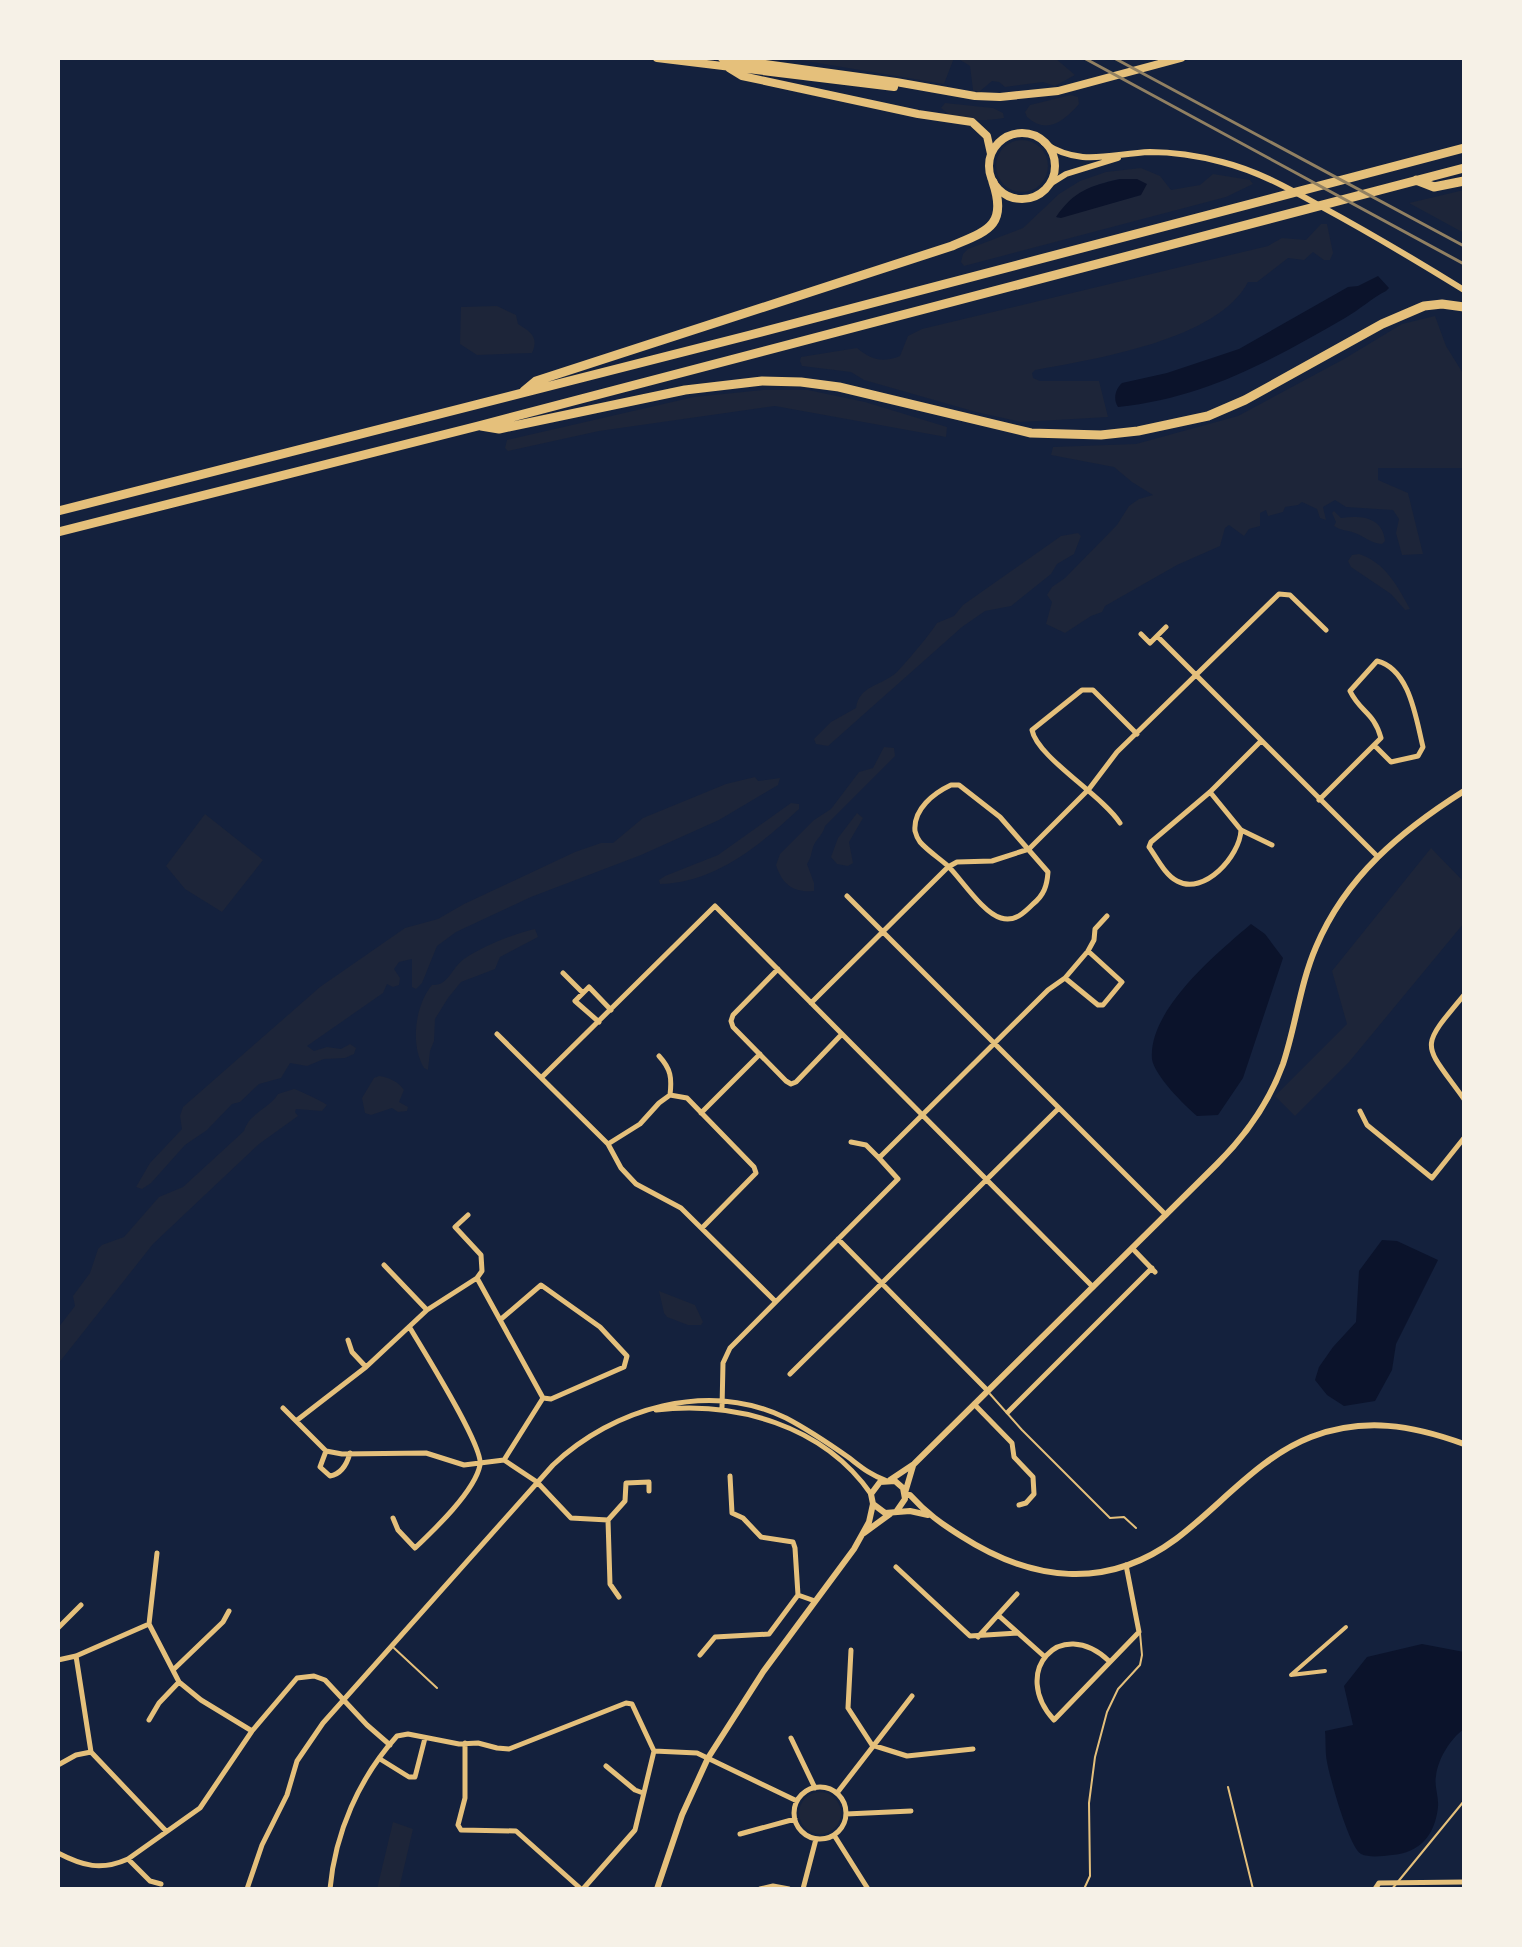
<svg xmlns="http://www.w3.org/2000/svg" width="1522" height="1947" viewBox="0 0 1522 1947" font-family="'Exo 2',sans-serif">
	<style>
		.green { fill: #1d2539; fill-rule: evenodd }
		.water { fill: #0b132b }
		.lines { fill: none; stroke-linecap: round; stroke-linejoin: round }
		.service { stroke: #e5c07b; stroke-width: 2 }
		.pedestrian { stroke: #e5c07b; stroke-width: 4 }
		.minor { stroke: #e5c07b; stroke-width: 5 }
		.tertiary { stroke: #e5c07b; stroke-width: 6 }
		.primary { stroke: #e5c07b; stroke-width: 8 }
		.motorway { stroke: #e5c07b; stroke-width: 9 }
		.rail { stroke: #918062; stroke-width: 3 }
	</style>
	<rect width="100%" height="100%" fill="#14213d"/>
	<!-- green -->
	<path class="green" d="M788,58H954L944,84Z
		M957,58H1055L1075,75L1055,86L1043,82L1005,87L999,82L992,81L979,92L973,90L970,66Z
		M1071,95L1078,97L1079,104C1064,121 1047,135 1027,117L1025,112L1030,105Z
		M945,103L993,108L1003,113L1004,118C986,121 955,123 941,108Z
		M996 166a26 26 0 1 1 52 0a26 26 0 1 1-52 0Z
		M1141,168L1160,176L1171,190L1200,185L1213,174L1250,180L1253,184L1226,197L964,266L961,262L963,254L968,249L1023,228L1059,194L1080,181L1106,172ZM1120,179H1137L1141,195L1057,218C1078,192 1087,186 1120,179Z
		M1464,190V233L1409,203Z
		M1321,224H1327L1333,253L1330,260H1324L1313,252L1304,260L1288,258L1257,282H1248C1218,340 1095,359 1035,370L1032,373L1033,378L1040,381H1099L1108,417L1021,422L976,412L864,380L851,372L802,366L800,361L801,357L857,348C871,360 883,363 900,356L908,336L922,329L1268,246L1282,238L1306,240Z
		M497,306L516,315L518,324C531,332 539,337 532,353L477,355L460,344L461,307Z
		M1435,316L1446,346L1464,375V468H1378V480L1408,493L1423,554L1402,555L1396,533L1399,519L1393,510L1346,507L1335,500L1323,507L1326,520L1320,518L1317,509L1302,502L1298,505L1285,507L1283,512L1268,516L1266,510L1260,513V526L1249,529L1244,536L1229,525L1225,528L1220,546L1177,565L1105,606L1102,612L1091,616L1065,633L1046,624L1052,602L1047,595L1052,587L1065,578L1117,525L1129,506L1139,499L1153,495L1132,482L1114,467L1051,455L1053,447L1136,444L1238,416L1344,359L1402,324Z
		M763,390H808L865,402L947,427L946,437L775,406L599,431L508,451L505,448L507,440L694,397Z
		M1334,511L1341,518C1361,515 1383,517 1385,541L1382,544C1371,543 1365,537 1355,533C1347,530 1341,531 1334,526L1336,522L1332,513Z
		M1078,533L1081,536L1074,554L1057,564L1051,574L1011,606L985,611L962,627L828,746L816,744L814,739L831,722L856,708C859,685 882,686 897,672C909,659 927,638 937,623L954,616L963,605L1061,536Z
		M1359,554C1385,562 1398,587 1410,609L1405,610L1391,594L1351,567L1348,561L1352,555Z
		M884,747L894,748L895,756L825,826C823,835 816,839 813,847C811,854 811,858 807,864L814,883V891C793,893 782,884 776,865L780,854L814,820L831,809L859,772L873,768Z
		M755,777L758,781L780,778L778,785L719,820L641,855L531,897L456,932L437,946L422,983L416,989L412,987V959L399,962L394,969L400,978L399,985L393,987L387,984L383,993L307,1046L314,1051L327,1047L341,1049L350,1044L356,1048L354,1054L345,1058L324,1059L307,1066L290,1063L281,1078L259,1084L240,1102L232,1104L207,1130L185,1145L151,1183L142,1189L136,1187L150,1163L182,1129L180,1116L183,1107L320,987L405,928L438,919L464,904L575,852L601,843H613L643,818L726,784Z
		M791,803L799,804V809C761,844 716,883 660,884L659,880L665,876L718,855Z
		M857,813L863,818L849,842L853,863L848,866L837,864L831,857L838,838Z
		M205,814L263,860L222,912L185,889L166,866Z
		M1431,848L1464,882V923L1349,1062L1295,1116L1275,1096L1347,1024L1332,971Z
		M535,929L538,937L500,957L495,969L461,982L448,998L435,1019L434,1041L430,1051L428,1070L424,1068C410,1045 415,1005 432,985C449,986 451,968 464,959C483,946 513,934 535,929Z
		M379,1076C388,1077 399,1082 404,1090L399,1102L408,1107L407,1111L398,1112L392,1108L371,1115L365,1113L362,1098L374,1078Z
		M294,1089C298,1090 324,1102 327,1105L322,1111L296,1109L295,1112L298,1116L259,1144L153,1244L58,1364V1328L75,1306L73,1296L90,1273L98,1249L102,1245L124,1237L159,1197L183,1187L244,1131C249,1113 269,1109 278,1094Z
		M659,1291L695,1305L703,1322L701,1325H688L667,1317L664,1313Z
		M799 1813a21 21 0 1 1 42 0a21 21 0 1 1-42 0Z
		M393,1822L413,1829L399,1889H377Z"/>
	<!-- water -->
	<path class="water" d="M1120,179H1137L1147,184L1141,195L1061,218L1056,217C1074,191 1089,186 1120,179Z
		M1378,276L1389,288L1386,291C1372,298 1359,310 1345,318C1270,361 1205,398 1118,407C1113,400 1115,389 1122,383L1167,373L1239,349L1348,287L1358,286Z
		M1251,924L1265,934L1283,958L1243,1078L1218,1115L1197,1116C1184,1105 1154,1075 1152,1059C1148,1010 1217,953 1251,924Z
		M1382,1240L1397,1241L1438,1260L1396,1344L1392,1370L1375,1401L1344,1406L1327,1395L1315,1380L1319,1367L1333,1347L1356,1322L1359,1271Z
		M1422,1644L1464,1652V1729C1450,1739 1438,1759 1436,1776C1434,1786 1439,1797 1438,1807C1435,1835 1420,1853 1392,1855C1382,1856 1370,1858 1361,1854C1349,1847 1330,1778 1327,1762C1325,1752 1326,1741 1325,1731L1353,1725L1344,1686L1367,1657Z"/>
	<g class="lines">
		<!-- service -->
		<path class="service" d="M990,1394L1022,1430L1110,1518L1124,1517L1136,1528
			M394,1648L437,1688
			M1228,1787L1253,1889
			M1084,1889L1090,1876L1089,1803L1095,1757L1107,1712L1118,1689L1140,1665L1142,1655L1140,1633
			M1392,1889L1464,1801"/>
		<!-- pedestrian -->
		<path class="pedestrian" d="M1325,1671L1291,1675L1346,1627"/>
		<!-- minor -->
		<path class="minor" d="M1141,634L1150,643L1166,627
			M1157,636L1377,856
			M951,785H959L1000,817L1048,872C1047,886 1044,895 1033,904C1024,913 1015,922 1001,918C983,913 962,880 948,866C939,858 928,851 920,842C917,838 916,835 915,831C913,809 934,793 951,785Z
			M1210,792L1241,830C1240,856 1204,896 1177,881C1165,875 1157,858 1149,847L1151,842L1210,792L1261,741
			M1319,800L1381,738C1374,712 1360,712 1350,691L1377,661C1410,669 1416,719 1423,747L1418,756L1391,762L1374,745
			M1120,823C1102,795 1037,757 1032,730L1082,690H1093L1137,734
			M1241,830L1272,845
			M847,896L1166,1215
			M778,969L733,1015L731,1021L733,1027L786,1081L791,1084L796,1082L842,1034
			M563,973L583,993
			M1065,978L1098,1005H1103L1122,982L1088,951
			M1464,995C1418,1050 1423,1042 1464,1099
			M811,1003L948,867L957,862L992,861L1029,849L1089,789L1117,752L1279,594L1290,595L1326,630
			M599,1022L575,1001L589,987L611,1010
			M497,1034L608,1144L621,1168L636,1184L681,1208L775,1301
			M659,1056C671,1069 672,1078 670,1095
			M542,1077L715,906L1093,1287
			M1360,1111L1367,1125L1432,1178L1464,1138
			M701,1113L760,1054
			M851,1142L866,1145L879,1158
			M608,1144L640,1124L659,1103L670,1095L687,1098L754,1167L756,1173L702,1228
			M468,1215L455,1227L481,1255L482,1271L477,1278
			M838,1239L988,1391
			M1132,1248L1155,1272
			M384,1265L427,1310
			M500,1320L541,1285L600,1327L627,1356L624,1367L551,1399L543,1398
			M348,1340L352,1352L366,1367
			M790,1374L1059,1108
			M974,1404L1012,1443L1014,1457L1033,1477L1034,1494L1026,1503L1019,1505
			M283,1408L296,1421
			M722,1408L723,1363L730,1348L898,1179L879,1158L1048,990L1065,978L1088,951L1094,940L1095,929L1107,916
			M656,1410C736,1401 823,1425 871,1494
			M1008,1412L1152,1268
			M326,1451L320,1467L330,1476C342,1474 347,1464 350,1453
			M504,1460L543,1398L477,1278L427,1310L366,1367L296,1421L326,1451L342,1454L426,1453L464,1465L504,1460L537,1482L571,1518L608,1520L625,1501L626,1483L649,1482V1491
			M730,1476L732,1513L743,1518L761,1537L793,1542L795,1548L798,1595L815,1601
			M393,1518L398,1530L415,1548C434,1530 475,1491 480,1465C484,1447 423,1350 410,1328
			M608,1520L610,1584L619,1597
			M896,1567L970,1636L1018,1633
			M998,1615L1045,1657
			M149,1624L157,1553
			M58,1628L81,1605
			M978,1637L1017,1594
			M851,1650L848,1708L872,1745L907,1756L973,1749
			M700,1655L715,1637L769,1634L798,1595
			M76,1656L91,1752L166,1831
			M58,1660L76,1656L149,1624L179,1682L201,1700L252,1731
			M1109,1661C1060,1615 1010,1672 1054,1720L1139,1632L1126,1565
			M173,1670L223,1622L229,1611
			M149,1720L159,1703L179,1682
			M791,1738L815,1788
			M465,1743V1798L458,1825L461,1830L516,1831L581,1889
			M654,1751L697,1753L797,1801
			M380,1759L409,1777H415L425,1738
			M58,1765L76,1755L91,1752
			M606,1766L635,1790L643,1793
			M794 1813a26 26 0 1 1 52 0a26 26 0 1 1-52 0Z
			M837,1793L912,1696
			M846,1814L911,1811
			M740,1834L795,1819
			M834,1835L868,1889
			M58,1853C83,1866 101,1871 128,1859L200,1808L252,1731L297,1678L314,1676L325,1680L367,1725L390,1745
			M128,1859L150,1881L161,1884
			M247,1889L262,1845L287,1795L297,1761L323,1723L553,1465C613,1408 708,1380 786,1418C807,1429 828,1443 848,1457C860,1466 870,1475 885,1480
			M330,1889C335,1833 359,1778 397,1736L408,1734L459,1744L478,1743L497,1748L509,1749L626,1703L632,1704L654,1751L635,1830L583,1889
			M760,1889L773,1886L789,1889
			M803,1889L816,1839
			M1375,1889L1379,1883L1464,1882"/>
		<!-- tertiary -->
		<path class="tertiary" d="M1044,143C1080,167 1109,154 1150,152C1174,152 1199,156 1222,162C1258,171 1290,189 1322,207C1370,233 1417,261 1464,290
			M1050,184L1066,174L1118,158
			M890,1480L914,1464L1217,1164C1246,1135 1269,1103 1283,1064C1296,1025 1300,984 1316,947C1346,876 1401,831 1464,791
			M905,1493L913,1466
			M905,1495H910C926,1513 942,1524 961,1536C1031,1581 1106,1591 1176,1539C1220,1506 1259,1457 1311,1437C1364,1417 1412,1425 1464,1444
			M873,1504L885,1513L910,1511L928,1515
			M864,1533L890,1514
			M657,1889L682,1815L708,1758L763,1672L854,1549L869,1522L873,1504L871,1494L880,1482L895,1481L903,1488L905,1499L896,1512"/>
		<!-- primary -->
		<path class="primary" d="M657,58L894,87
			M722,58L896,82L975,96L1000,97L1058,91L1181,58
			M729,68L742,76L918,114L972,122L987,136L991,154
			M989 166a33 33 0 1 1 66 0a33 33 0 1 1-66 0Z"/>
		<!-- motorway -->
		<path class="motorway" d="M1416,180L1434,187L1464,181
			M524,391L536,381L952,246C987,231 1008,226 993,182
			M481,426L499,429L685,390L762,381L801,382L839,387L1031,433L1101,435L1138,431L1208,416L1245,400L1382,324L1424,306L1442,304L1464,307
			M58,511L750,335L1464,148
			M58,532L478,426L1464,168"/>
		<!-- rail -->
		<path class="rail" d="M1084,58L1464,264
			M1114,58L1464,246"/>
	</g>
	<!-- border -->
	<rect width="1522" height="1947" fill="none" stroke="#f6f1e7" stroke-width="120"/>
</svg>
